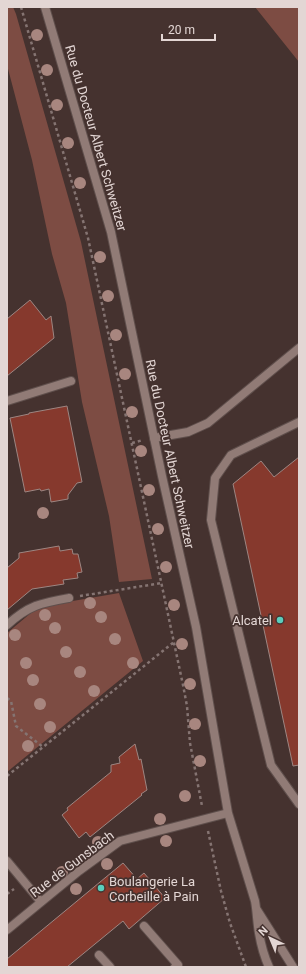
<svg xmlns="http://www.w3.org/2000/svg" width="306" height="974" viewBox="0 0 306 974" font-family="Roboto,sans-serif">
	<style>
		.green { fill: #7d4c43 }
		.building { fill: #86392d; stroke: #9d8682 }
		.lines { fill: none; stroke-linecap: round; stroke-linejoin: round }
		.lane-casing { stroke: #5f4f4c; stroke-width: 10 }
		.street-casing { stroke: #5f4f4c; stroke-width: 10 }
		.path { stroke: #857472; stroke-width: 2.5; stroke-dasharray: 3 3; stroke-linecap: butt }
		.lane { stroke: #917b76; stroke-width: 8 }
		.street { stroke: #917b76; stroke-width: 8 }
		.tree { fill: #a8867f }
		.poi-dot { fill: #5bcebc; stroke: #45322f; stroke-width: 1.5 }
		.labels { text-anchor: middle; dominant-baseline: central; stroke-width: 3.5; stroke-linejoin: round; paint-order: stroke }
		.street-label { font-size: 13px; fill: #e3d6d4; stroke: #45322f }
		.poi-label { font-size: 13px; fill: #e3d6d4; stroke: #45322f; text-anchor: end }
	</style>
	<rect width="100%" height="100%" fill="#45322f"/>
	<!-- green -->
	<path class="green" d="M7,7H13L16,14L81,242L152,579L119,582L109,516L82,402L66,303L52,254L32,160L7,65Z
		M255,7H299V62Z
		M119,593L143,661L7,772V633L38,607Z"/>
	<!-- building -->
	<path class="building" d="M30,300L46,320L51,316L54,338L7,376V319Z
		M67,406L82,482L77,483L68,495V499L51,502L49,489L41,491L40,489L25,492L10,418L29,414V413Z
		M299,457V765L293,766L233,484L261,461L274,477Z
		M59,546L60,551L72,549L73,554H78L82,572L77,573L78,578L63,580L64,584L32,589L7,610V568L19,558V553Z
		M135,744L139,760L141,759L147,790L141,794L142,795L90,837L86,832L79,838L62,815L68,810L67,808L111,772V765L120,763L119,757Z
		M123,863L137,879L144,873L165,898L129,929L123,921L67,967H7V959Z"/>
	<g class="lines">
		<!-- lane casing -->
		<g class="lane-casing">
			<path id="lane" d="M7,401L71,381
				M299,422L231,455L215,478L211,520L271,765L299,804
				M154,438L188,432L208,423L299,348
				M7,625C29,605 41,603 69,598
				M144,926L178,965L175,967
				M99,955L110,967"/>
		</g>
		<!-- street casing -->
		<g class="street-casing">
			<path id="street" d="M45,7L111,232L162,476L196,627L228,813L255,901C257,912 257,922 259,933C261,945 264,956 269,967
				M7,861L41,902
				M257,910L293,967
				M7,930L79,871L120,841L228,813"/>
		</g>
		<!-- path -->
		<path class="path" d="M21,7L88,238L183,685L187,706L190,743L202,806
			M132,443L143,440
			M80,596L162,583
			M7,698L11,701L16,726L43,747
			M7,776L174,642
			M208,831L221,891L230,923L246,967
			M7,894L14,889"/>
		<!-- lane -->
		<use href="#lane" class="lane"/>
		<!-- street -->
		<use href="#street" class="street"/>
	</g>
	<!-- trees -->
	<g class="tree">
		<circle cx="37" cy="35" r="6"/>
		<circle cx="47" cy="70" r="6"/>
		<circle cx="57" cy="105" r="6"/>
		<circle cx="68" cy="143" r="6"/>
		<circle cx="80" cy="183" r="6"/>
		<circle cx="100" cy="257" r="6"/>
		<circle cx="108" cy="296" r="6"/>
		<circle cx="116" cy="335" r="6"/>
		<circle cx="125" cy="374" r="6"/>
		<circle cx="132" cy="412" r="6"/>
		<circle cx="141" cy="451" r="6"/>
		<circle cx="149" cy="490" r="6"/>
		<circle cx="43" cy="513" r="6"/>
		<circle cx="158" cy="529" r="6"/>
		<circle cx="166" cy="567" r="6"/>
		<circle cx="90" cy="603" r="6"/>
		<circle cx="174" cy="605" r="6"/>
		<circle cx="45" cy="615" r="6"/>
		<circle cx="101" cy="617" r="6"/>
		<circle cx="55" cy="628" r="6"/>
		<circle cx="15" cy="635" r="6"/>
		<circle cx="115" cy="639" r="6"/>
		<circle cx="182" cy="644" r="6"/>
		<circle cx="66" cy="652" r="6"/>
		<circle cx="26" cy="663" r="6"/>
		<circle cx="133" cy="663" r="6"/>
		<circle cx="80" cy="672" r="6"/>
		<circle cx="33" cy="680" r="6"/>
		<circle cx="190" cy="684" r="6"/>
		<circle cx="94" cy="691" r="6"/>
		<circle cx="40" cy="704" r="6"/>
		<circle cx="195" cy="724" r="6"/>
		<circle cx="50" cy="727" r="6"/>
		<circle cx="28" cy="746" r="6"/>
		<circle cx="200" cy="761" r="6"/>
		<circle cx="185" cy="796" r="6"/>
		<circle cx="160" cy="819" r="6"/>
		<circle cx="166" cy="841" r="6"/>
		<circle cx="98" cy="842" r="6"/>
		<circle cx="107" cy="864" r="6"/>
		<circle cx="62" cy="872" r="6"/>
		<circle cx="76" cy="889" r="6"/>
	</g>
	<!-- markers -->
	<g class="poi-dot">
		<circle cx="280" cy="620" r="4"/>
		<circle cx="101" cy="888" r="4"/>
	</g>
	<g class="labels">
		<!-- street labels -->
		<g class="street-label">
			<text transform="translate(96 138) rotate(74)">Rue du Docteur Albert Schweitzer</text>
			<text transform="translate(170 454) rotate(78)">Rue du Docteur Albert Schweitzer</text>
			<text transform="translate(72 864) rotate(-37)">Rue de Gunsbach</text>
		</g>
		<!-- poi labels -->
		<g class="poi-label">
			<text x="272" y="620">Alcatel</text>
			<text x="109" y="881" text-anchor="start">Boulangerie La<tspan x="109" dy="15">Corbeille à Pain</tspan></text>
		</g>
	</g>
	<!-- border -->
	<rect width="306" height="974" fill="none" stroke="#e3d6d4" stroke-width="16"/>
	<!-- north arrow -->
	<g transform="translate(270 938) rotate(316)" stroke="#45322f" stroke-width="3" paint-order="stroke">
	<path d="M0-3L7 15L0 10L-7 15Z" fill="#e3d6d4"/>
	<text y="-6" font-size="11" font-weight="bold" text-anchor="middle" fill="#e3d6d4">N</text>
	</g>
	<!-- scale -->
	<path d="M162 34v6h53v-6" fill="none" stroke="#e3d6d4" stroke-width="2"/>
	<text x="168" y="34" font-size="12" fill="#e3d6d4" stroke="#45322f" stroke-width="3" paint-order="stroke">20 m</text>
</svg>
